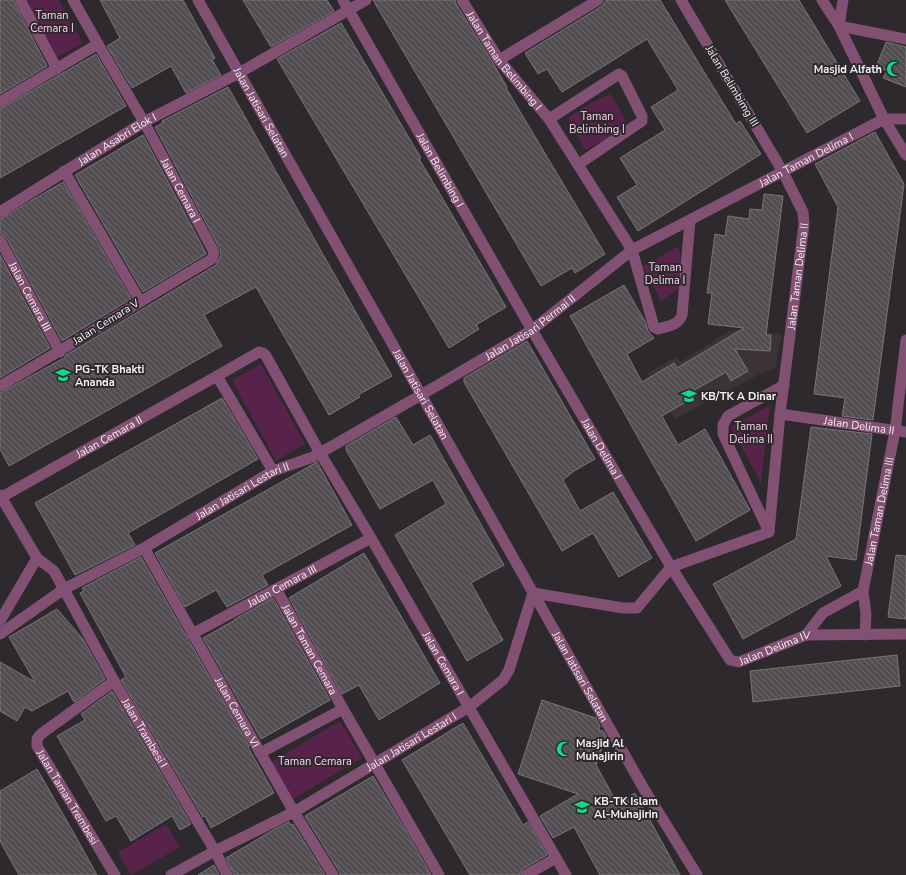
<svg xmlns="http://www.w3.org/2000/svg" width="906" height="875" viewBox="0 0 906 875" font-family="'Nunito Sans',sans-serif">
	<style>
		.built { fill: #3c3339 }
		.park { fill: #58234b }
		.building { fill: url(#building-back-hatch); stroke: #797477 }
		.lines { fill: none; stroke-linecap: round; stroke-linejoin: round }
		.minor { stroke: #815073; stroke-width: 11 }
		.labels { text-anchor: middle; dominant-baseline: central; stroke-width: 4; stroke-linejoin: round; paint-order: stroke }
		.park-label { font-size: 11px; fill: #fcd1ee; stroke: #2d292c }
		.street-label { font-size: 11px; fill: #f5f2f4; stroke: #2d292c }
		.poi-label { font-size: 11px; font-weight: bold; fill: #f5f2f4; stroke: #2d292c; text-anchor: start }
	</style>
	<defs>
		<pattern id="building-back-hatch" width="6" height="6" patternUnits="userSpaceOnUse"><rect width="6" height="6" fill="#534e51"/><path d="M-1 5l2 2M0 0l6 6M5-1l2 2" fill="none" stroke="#6c686b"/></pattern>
	</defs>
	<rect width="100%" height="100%" fill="#2d292c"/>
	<!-- built -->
	<path class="built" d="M731,330L782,334L775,368L760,374L675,419L647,373L676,357L681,362Z"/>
	<!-- park -->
	<path class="park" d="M21,0H59L83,43L54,59Z
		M610,94L620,109L626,123L609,138L585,150L568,118L587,105Z
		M679,246L683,286L661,301L643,266Z
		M261,364L305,444L276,461L232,380Z
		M770,405L761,483L731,427Z
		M340,721L362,758L290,801L268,764Z
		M166,824L180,847L131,875L118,852Z"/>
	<!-- building -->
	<path class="building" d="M0,0H13L47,66L0,94Z
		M100,0H183L215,58L212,60L221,75L186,93L171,66L132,88L107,46L120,38Z
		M243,0H327L334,11L271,47Z
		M373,0H455L456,4L493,63L507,87L506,88L605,254L575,273L572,268L541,286Z
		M606,0H660L736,124L740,121L761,154L638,231L617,197L637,185L620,158L665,130L651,107L678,90L647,39L562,92L547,69L538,74L525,53L602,6Z
		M725,0H799L860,101L807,133Z
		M341,23L421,158L419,159L430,177L506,307L476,325L479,329L449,348L277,59Z
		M886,42L906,47V87L883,78L887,71L876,67Z
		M96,54L126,106L0,178V109Z
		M228,87L392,376L358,395L360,397L329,415L256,287L204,315L222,346L9,466L0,449V393L64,358L66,355L216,265L218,261L221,254L220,249L155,127L163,123L162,121Z
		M875,132L904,184L873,420L842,416L845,398L814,394L838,207L815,164Z
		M143,135L206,253V254L143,292L75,175Z
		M63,182L131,299L62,341L6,237L0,233V219Z
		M764,194L783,196L766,335H771L770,351L735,349L748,371L731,381L726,372L691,392L694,397L662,416L678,445L705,429L750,510L696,541L570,316L624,285L646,323L648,331L654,338L627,354L642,382L674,363L677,368L744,328L708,324L712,293H707L715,234L725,236L728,216L749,219L750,209L762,210Z
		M0,255L50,348L0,378Z
		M527,341L595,459L574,471L563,480L580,511L613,492L652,558L619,577L593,533L562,551L464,382V378Z
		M222,398L258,459L128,533L135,545L75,575L35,503Z
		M396,417L413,445L430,435L504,565L471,583L503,640L467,661L395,535L446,504L433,480L380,509L346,450V446Z
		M811,427L872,434L856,560L826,556L841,586L743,639L713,584L796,539Z
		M317,462L352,525L262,575L268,585L227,607L216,590L185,607L155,553Z
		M364,553L440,683L379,720L359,685L342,694L289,598Z
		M896,555L906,556V619L888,617Z
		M141,557L249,746L248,747L274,793L211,828L205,816L203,817L121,680L126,677L80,593L84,591L82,588Z
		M273,598L330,700L261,739L203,638L235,620V619Z
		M57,609L83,639L105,679L74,702L68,691L32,711L25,707L17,721L0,711V662L35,682L9,637Z
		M897,655L900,686L753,702L750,671Z
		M112,691L191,824L180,830L172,816L131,841L116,816L106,821L57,736L85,720L81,714Z
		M542,700L596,718L600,726L599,730L603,731L606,736L596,765L617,803L635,793L680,875H600L574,827L553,838L540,816L578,794L518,774Z
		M463,723L523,825L528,822L547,855L523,869L519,875H470L402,760Z
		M37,769L76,837L97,875H19L0,841V791Z
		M373,776L406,831L431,875H340L339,871L305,816Z
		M289,822L291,825L293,824L325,875H234L226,858L273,830Z
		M214,865L219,875H198Z"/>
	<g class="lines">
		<!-- minor -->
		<g class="minor">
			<path d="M20,0L57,69"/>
			<path d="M73,0L98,44"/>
			<path id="s1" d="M198,0L644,789L697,875"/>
			<path id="s2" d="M343,0L532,330L671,567L730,660L739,662L806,635L906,634"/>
			<path id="s3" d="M462,0L499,60L549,119L632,250L654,327L658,329C668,326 679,325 682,315L690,220"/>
			<path d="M822,0L839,26L884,119H906"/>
			<path d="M843,0L839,26L906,39"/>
			<path d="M499,60L598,0"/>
			<path id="s4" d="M0,102L98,44L144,122L214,252L212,259C141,300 72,345 0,386"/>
			<path d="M549,119L619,74L622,76L642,116V121L579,164"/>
			<path d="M64,171L140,301"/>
			<path id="s5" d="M0,212L144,122L239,73L366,0"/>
			<path id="s6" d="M0,240L60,352"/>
			<path id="s7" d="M780,414L906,432"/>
			<path id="s8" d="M273,471L217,376L259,352L263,353L266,356L320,453L371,538L566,875"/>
			<path id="s9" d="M0,495L37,558L54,571L114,681L215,851L227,875"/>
			<path id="s10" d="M0,498L217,376"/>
			<path d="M769,532L723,434V425L728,416L784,385"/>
			<path id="s11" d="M144,548L294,812L333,875"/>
			<path id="s12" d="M276,589L343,709L439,875"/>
			<path d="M863,591L866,614L865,635"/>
			<path d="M0,621L37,558"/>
			<path id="s13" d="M0,634L64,589L144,548L273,471L313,457L421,395L532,330L632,250L884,119L906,155"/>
			<path id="s14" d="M192,634L371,538"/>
			<path id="s15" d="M806,635L823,613L863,591L895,431L906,340"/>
			<path id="s16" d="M114,681L41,734L37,739V746L115,875"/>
			<path d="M260,753L343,709"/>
			<path id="s17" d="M171,875L215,851L294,812L469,707L503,680L509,670L533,593L623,608H637L671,567L769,532L780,414L804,224L803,212L783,172L681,0"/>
			<path d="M526,875L556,858"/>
		</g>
	</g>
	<!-- icons -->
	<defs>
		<g id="mosque-bare" transform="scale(1.2)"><path d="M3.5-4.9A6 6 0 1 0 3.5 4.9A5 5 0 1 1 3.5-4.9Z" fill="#12d98a" stroke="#2d292c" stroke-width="2.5" paint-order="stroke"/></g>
		<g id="school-bare" transform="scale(1.2)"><path d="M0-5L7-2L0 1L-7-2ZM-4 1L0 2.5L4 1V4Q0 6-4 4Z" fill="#12d98a" stroke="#2d292c" stroke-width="2.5" paint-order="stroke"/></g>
	</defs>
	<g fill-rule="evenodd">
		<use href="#mosque-bare" x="894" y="69"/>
		<use href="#school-bare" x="63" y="375"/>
		<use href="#school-bare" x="689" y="396"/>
		<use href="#mosque-bare" x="564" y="749"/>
		<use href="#school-bare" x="582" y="807"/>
	</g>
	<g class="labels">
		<!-- park labels -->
		<g class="park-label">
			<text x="52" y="15">Taman<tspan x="52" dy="13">Cemara I</tspan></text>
			<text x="597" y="116">Taman<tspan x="597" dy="13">Belimbing I</tspan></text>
			<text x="665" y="267">Taman<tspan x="665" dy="13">Delima I</tspan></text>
			<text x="751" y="426">Taman<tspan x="751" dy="13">Delima II</tspan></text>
			<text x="315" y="761">Taman Cemara</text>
		</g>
		<!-- street labels -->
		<g class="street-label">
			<text stroke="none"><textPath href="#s3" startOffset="74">Jalan Taman Belimbing I</textPath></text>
			<text transform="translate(732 86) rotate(59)">Jalan Belimbimg III</text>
			<text stroke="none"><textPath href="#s1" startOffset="129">Jalan Jatisari Selatan</textPath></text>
			<text stroke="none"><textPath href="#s5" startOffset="138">Jalan Asabri Elok I</textPath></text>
			<text stroke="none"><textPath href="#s13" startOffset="938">Jalan Taman Delima I</textPath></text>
			<text stroke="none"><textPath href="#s2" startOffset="196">Jalan Belimbing I</textPath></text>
			<text stroke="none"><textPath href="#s4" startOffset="282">Jalan Cemara I</textPath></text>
			<text stroke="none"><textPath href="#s17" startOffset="998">Jalan Taman Delima II</textPath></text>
			<text stroke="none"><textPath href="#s6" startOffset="64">Jalan Cemara III</textPath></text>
			<text transform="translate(106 322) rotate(-32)">Jalan Cemara V</text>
			<text stroke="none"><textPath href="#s13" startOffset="614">Jalan Jatisari Permai II</textPath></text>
			<text stroke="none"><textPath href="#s1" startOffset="453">Jalan Jatisari Selatan</textPath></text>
			<text stroke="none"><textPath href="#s7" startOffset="80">Jalan Delima II</textPath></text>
			<text stroke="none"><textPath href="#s10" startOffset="125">Jalan Cemara II</textPath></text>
			<text stroke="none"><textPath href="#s2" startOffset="518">Jalan Delima I</textPath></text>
			<text stroke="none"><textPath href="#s13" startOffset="282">Jalan Jatisari Lestari II</textPath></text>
			<text stroke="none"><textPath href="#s15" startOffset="155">Jalan Taman Delima III</textPath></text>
			<text stroke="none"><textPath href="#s14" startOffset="102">Jalan Cemara III</textPath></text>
			<text stroke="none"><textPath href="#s2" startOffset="813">Jalan Delima IV</textPath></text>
			<text stroke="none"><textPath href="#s12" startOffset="69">Jalan Taman Cemara</textPath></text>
			<text stroke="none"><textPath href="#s8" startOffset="522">Jalan Cemara I</textPath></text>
			<text stroke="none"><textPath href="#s1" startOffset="777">Jalan Jatisari Selatan</textPath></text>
			<text stroke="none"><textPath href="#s11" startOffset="189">Jalan Cemara VI</textPath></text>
			<text stroke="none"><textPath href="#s9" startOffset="280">Jalan Trambesi I</textPath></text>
			<text stroke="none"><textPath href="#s17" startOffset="275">Jalan Jatisari Lestari I</textPath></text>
			<text stroke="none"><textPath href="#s16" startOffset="163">Jalan Taman Trembesi</textPath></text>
		</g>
		<!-- poi labels -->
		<g class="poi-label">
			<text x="882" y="69" text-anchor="end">Masjid Alfath</text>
			<text x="75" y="369">PG-TK Bhakti<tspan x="75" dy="13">Ananda</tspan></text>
			<text x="701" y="396">KB/TK A Dinar</text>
			<text x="576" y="743">Masjid Al<tspan x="576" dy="13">Muhajirin</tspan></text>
			<text x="594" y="801">KB-TK Islam<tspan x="594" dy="13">Al-Muhajirin</tspan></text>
		</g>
	</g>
</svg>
